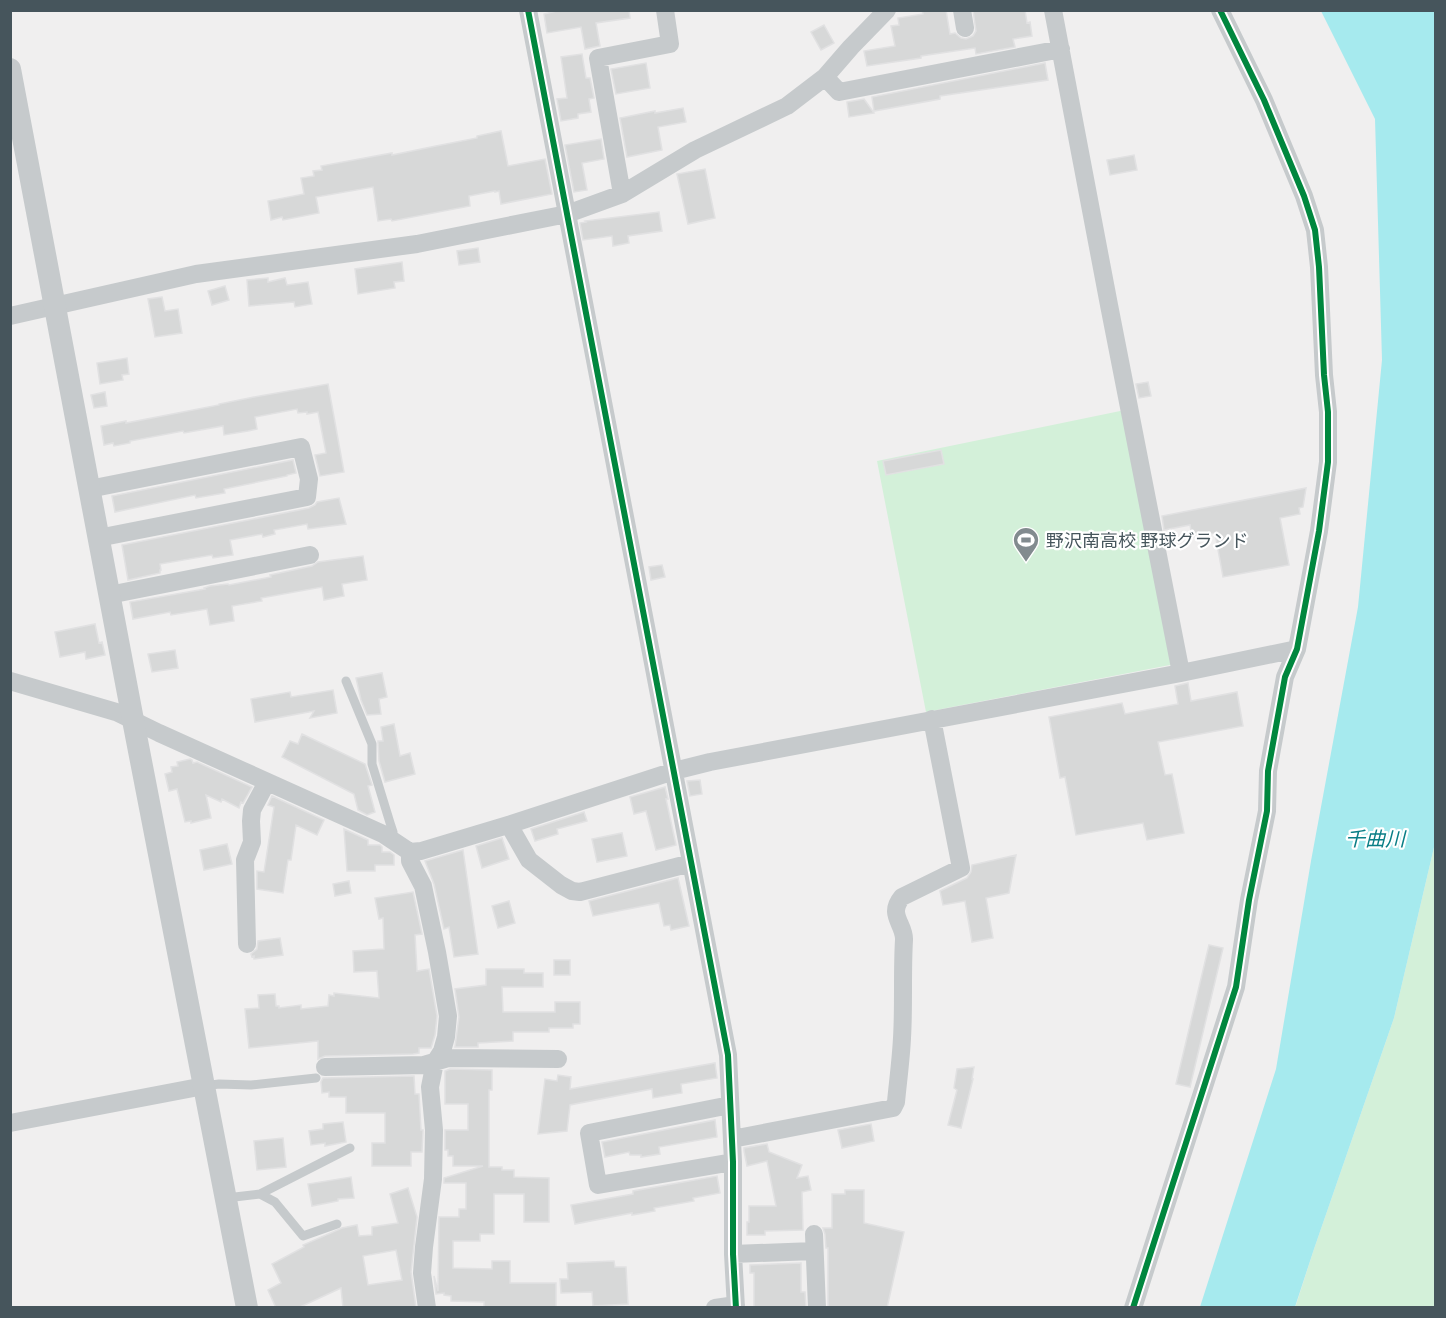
<svg xmlns="http://www.w3.org/2000/svg" width="1446" height="1318" viewBox="0 0 1446 1318" font-family="Roboto,'Noto Sans JP',sans-serif">
	<style>
		.green { fill: #d3f0d9 }
		.water { fill: #a6eaee }
		.building { fill: #d7d8d8; stroke: #e1e1e2; stroke-width: 1.5; fill-rule: evenodd }
		.lines { fill: none; stroke-linecap: round; stroke-linejoin: round }
		.service { stroke: #c6cacc; stroke-width: 9 }
		.minor { stroke: #c6cacc; stroke-width: 18 }
		.tertiary { stroke: #c6cacc; stroke-width: 22 }
		.cycleway-casing { stroke: #fff; stroke-width: 10 }
		.cycleway { stroke: #00873e; stroke-width: 6 }
		.labels { text-anchor: middle; dominant-baseline: central; stroke-width: 4.5; stroke-linejoin: round; paint-order: stroke }
		.poi-label { font-size: 18px; fill: #46555c; stroke: #fff; text-anchor: start }
		.water-label { font-size: 20px; font-style: italic; fill: #0a7e86; stroke: #fff }
	</style>
	<rect width="100%" height="100%" fill="#f0efef"/>
	<!-- green -->
	<path class="green" d="M1125,410L1175,664L926,712L877,461Z
		M1435,843V1307L1295,1308L1314,1249L1394,1018Z"/>
	<!-- water -->
	<path class="water" d="M1321,11H1435V843L1394,1018L1314,1249L1295,1307H1200L1276,1069L1311,861L1358,607L1382,360L1375,119Z"/>
	<!-- building -->
	<path class="building" d="M561,10H629L630,18L596,23L600,46L585,49L581,27L547,33L544,14Z
		M922,10H946L950,34L955,33L961,38L966,39L973,36L976,31L973,10H1025L1027,23L1030,22L1032,36L1013,39L1015,47L976,54L975,48L921,56V58L867,66L864,51L895,46L891,26L899,25L898,18L923,14Z
		M824,25L834,43L821,50L811,32Z
		M582,54L586,78H590L594,98L589,99L591,112L578,114V118L561,121L557,99L567,98L561,57Z
		M646,63L650,88L616,94L611,69Z
		M1045,63L1048,80L940,96V99L874,111L872,97Z
		M864,99L874,113L849,117L847,102Z
		M683,108L686,122L658,127L662,150L627,157L620,118L655,111V113Z
		M501,131L508,166L545,159L552,194L501,204L499,191L495,192V191L469,196L470,206L392,221L391,219L378,221L373,187L316,197L319,213L283,220L282,217L271,220L268,201L304,194L301,178L314,176L313,171L322,170L321,166L392,153V155L436,146L477,138V136Z
		M601,139L604,159L582,163L587,190L574,192L565,145Z
		M1134,155L1137,170L1110,175L1107,160Z
		M705,169L715,218L688,224L677,174Z
		M659,212L662,231L628,236L629,243L613,246L612,236L583,240L580,223L586,222L585,221Z
		M478,248L480,262L459,265L457,251Z
		M402,262L404,281L394,282L395,288L358,294L355,269Z
		M268,278V282L285,278L287,285L308,282L312,304L295,307L294,302L249,306L247,280Z
		M225,286L229,300L212,305L208,291Z
		M162,297L165,311L178,309L182,333L155,337L148,299Z
		M127,358L129,374L122,375L123,380L100,384L97,363Z
		M1148,382L1151,396L1139,398L1136,384Z
		M328,384L344,472L320,476L315,455L326,453L318,412L307,414V412L298,413L297,409L255,417L257,429L248,431L224,435L223,426L184,433L183,431L130,441V443L114,446L113,443L104,445L101,426L126,421V423L219,405V404L254,397Z
		M105,392L107,406L94,408L91,395Z
		M941,450L944,464L886,475L883,461Z
		M293,460L296,473L287,475V476L224,489L225,493L196,498L195,495L115,512L112,496Z
		M1306,488L1303,507L1299,508L1300,514L1280,518L1289,565L1223,577L1215,533L1192,537L1190,525L1164,530L1162,516Z
		M339,498L346,524L308,529L307,524L274,530L275,534L263,537L262,534L230,540L233,555L213,558L212,555L160,564L161,570H160V573L128,580L122,545L309,508L315,505L317,502Z
		M363,556L367,580L342,584L344,596L324,600L322,587L261,598L262,601L232,606L234,621L210,625L207,609L171,615L170,612L133,619L130,602L205,589L204,588L210,586L228,584L229,585L271,577L270,575L312,566L318,562Z
		M662,565L665,577L651,580L649,567Z
		M95,624L99,643L102,642L105,655L86,659L85,652L60,657L55,632Z
		M175,650L178,668L152,672L148,654Z
		M382,673L387,697L379,699L381,714L367,715L361,700L356,678Z
		M1188,683L1191,701L1237,692L1243,726L1158,742L1165,775L1172,774L1184,833L1147,840L1143,823L1076,835L1065,777L1060,778L1049,717L1122,703L1125,714L1178,704L1175,686Z
		M333,690L337,713L310,718L314,711L255,722L251,699L290,692L291,697Z
		M394,724L400,756L410,753L415,774L385,782L379,761L378,741H383L381,727Z
		M302,734L365,764L372,785L368,786L375,812L367,815L358,810L354,794L282,757L290,741L298,744Z
		M190,759L192,760L193,763L197,762L252,787L243,803L241,802L239,808L222,799L221,802L206,795L211,818L191,823V821L185,822L177,789L169,791L165,774L172,772L171,767L178,766L177,762Z
		M700,780L702,794L690,796L687,781Z
		M665,787L668,799H666L676,845L656,850L646,811L634,814L630,797Z
		M272,796L324,820L317,835L296,825L291,860H288L283,893L257,889V871L264,872L274,807L268,805Z
		M584,812L587,821L557,829L558,834L535,841L531,829Z
		M344,829L368,840V845H380L382,847V852H390L394,855V865H375V871H347Z
		M622,833L627,856L597,862L592,839Z
		M502,838L509,859L482,868L476,846Z
		M227,844L232,864L204,870L200,850Z
		M463,850L478,954L454,957L449,927L444,929L434,884L425,861Z
		M1016,855L1009,893L986,898L993,938L972,942L965,901L943,905L940,891L967,878L971,872L972,865Z
		M678,878L689,926L671,930L670,925L664,926L659,903L593,916L589,901Z
		M349,881L351,893L335,896L333,884Z
		M413,892L422,934L415,935L417,971L429,969L437,1016L435,1035L431,1048H419V1053L413,1054L325,1056L318,1059V1041L249,1048L245,1009L259,1008L258,995L275,994L276,1006H279V1008L301,1005V1009L328,1006L329,995L334,996V993L379,998L377,971L354,972L353,951L384,949L383,918L379,919L375,898Z
		M509,901L515,923L498,928L492,906Z
		M280,938L283,955L254,959V956L252,957L251,954L257,949L258,941Z
		M1209,945L1223,948L1190,1087L1176,1084Z
		M554,960H570V975H554Z
		M486,969H524V973H543V987H502L503,1012H555V1002H580V1024H573V1028H549V1032H513V1041L478,1043V1047H455L459,1017L455,989L486,985Z
		M715,1063L717,1078L681,1084L682,1093L653,1098L652,1089L570,1105L567,1131L538,1134L545,1079L557,1081L558,1075L571,1077L570,1089Z
		M974,1067L972,1079H973L961,1128L948,1125L957,1090L954,1088L957,1069Z
		M450,1069L492,1070V1090H489V1167H502V1170H514V1177L549,1178V1222H524V1194H494V1234H480V1241H453V1268L492,1269V1261H510V1283H556V1308H484V1302L451,1301V1296L444,1295V1293L436,1294L434,1276L438,1291L439,1217H459V1209H466V1183H444V1178L483,1166H453V1156H448V1150H445V1130H468V1104H445V1071Z
		M414,1076L415,1094H419L421,1130H423L422,1152H411V1166H372V1143H385V1113H346V1097H329V1092L322,1093L321,1082L323,1078Z
		M715,1120L717,1137L659,1147L660,1154L641,1157V1155H630L629,1152L605,1157L602,1142Z
		M343,1122L346,1142L325,1146V1143L311,1145L309,1131L323,1129V1124Z
		M871,1124L874,1141L842,1148L838,1130Z
		M283,1138L286,1167L257,1170L254,1141Z
		M767,1144L769,1152L802,1165L797,1178L808,1176L811,1190L802,1192L803,1230L765,1231V1235H747V1222H749V1206H776L767,1161L747,1166L744,1151V1148Z
		M717,1176L720,1193L693,1198L694,1201L654,1208L655,1211L632,1215V1213L575,1224L571,1205L633,1194V1191Z
		M351,1177L354,1198L338,1199V1201L312,1206L308,1184Z
		M408,1188L417,1217L411,1272L416,1308H343L341,1288L298,1308H276L268,1290L281,1283L272,1264L304,1247L303,1245L342,1228L357,1225L359,1236L372,1235V1227L398,1223L390,1194ZM396,1250L402,1280L368,1285L363,1256Z
		M845,1190H864V1223L904,1232L887,1308H828V1248H826L825,1234L823,1228H832V1194H845Z
		M614,1261L615,1267H626L628,1304L593,1306L592,1292L561,1293L560,1279H568L567,1263Z
		M801,1263V1292H805L806,1308H754V1273H750V1265Z"/>
	<g class="lines">
		<!-- service -->
		<path class="service" d="M346,681L372,744V764L391,826L393,832L391,839
			M204,1086L219,1084L251,1085L316,1078
			M260,1194L350,1148
			M226,1198L260,1194L275,1202L303,1236L337,1224"/>
		<!-- minor -->
		<path class="minor" d="M528,10L728,1055L733,1162V1254L736,1308
			M962,10L965,28
			M1053,10L1109,305L1181,673
			M825,77L839,92L1061,49
			M622,194L598,58L670,44L665,10
			M10,316L196,274L417,244L567,214L622,194L695,150L787,106L825,77L851,47L887,10
			M89,489L301,447L309,479L307,497L98,538
			M109,595L310,555
			M10,681L116,712L159,733L383,834L410,852V861L423,886L437,952L448,1016L446,1037L442,1051L435,1062L430,1087L434,1130L433,1179L424,1247L422,1273L427,1308
			M511,824L513,832L529,860L561,885L572,891L580,892L691,863
			M410,852L421,851L511,824L674,771L710,762L1181,673L1297,649
			M247,944L245,860L252,842L251,821L252,810L267,782
			M325,1067L424,1065L448,1058L558,1059
			M730,1105L589,1133L598,1185L733,1162
			M10,1123L204,1086
			M732,1139L893,1108L896,1102C898,1081 901,1059 902,1038C904,1005 902,973 904,940C905,924 887,915 902,897L961,868L932,719
			M814,1234L817,1308
			M733,1254L814,1251
			M715,1308L736,1305
			M1133,1308L1236,987L1249,900L1267,811L1268,771L1285,677L1297,649L1319,531L1328,462V412L1324,375L1319,267L1315,230L1304,196L1264,100L1220,10"/>
		<!-- tertiary -->
		<path class="tertiary" d="M10,69L133,720L247,1308"/>
		<!-- cycleway casing -->
		<g class="cycleway-casing">
			<path id="cycleway" d="M528,10L728,1055L733,1162V1254L736,1308
				M1133,1308L1236,987L1249,900L1267,811L1268,771L1285,677L1297,649L1319,531L1328,462V412L1324,375L1319,267L1315,230L1304,196L1264,100L1220,10"/>
		</g>
		<!-- cycleway -->
		<use href="#cycleway" class="cycleway"/>
	</g>
	<!-- icons -->
	<defs>
		<g id="stadium-pin" transform="scale(1.35)"><path d="M0 17L-7.5 6A9.5 9.5 0 1 1 7.5 6Z" fill="#828b8f" stroke="#fff"/><path d="M0-5a6.5 5 0 1 0 0 10a6.5 5 0 1 0 0-10ZM-3.5-1.8h7v3.6h-7Z" fill="#fff"/></g>
	</defs>
	<g fill-rule="evenodd">
		<use href="#stadium-pin" x="1026" y="540"/>
	</g>
	<g class="labels">
		<!-- poi labels -->
		<g class="poi-label">
			<text x="1046" y="540">野沢南高校 野球グランド</text>
		</g>
		<!-- water labels -->
		<g class="water-label">
			<text x="1375" y="839">千曲川</text>
		</g>
	</g>
	<!-- border -->
	<rect width="1446" height="1318" fill="none" stroke="#46555c" stroke-width="24"/>
</svg>
